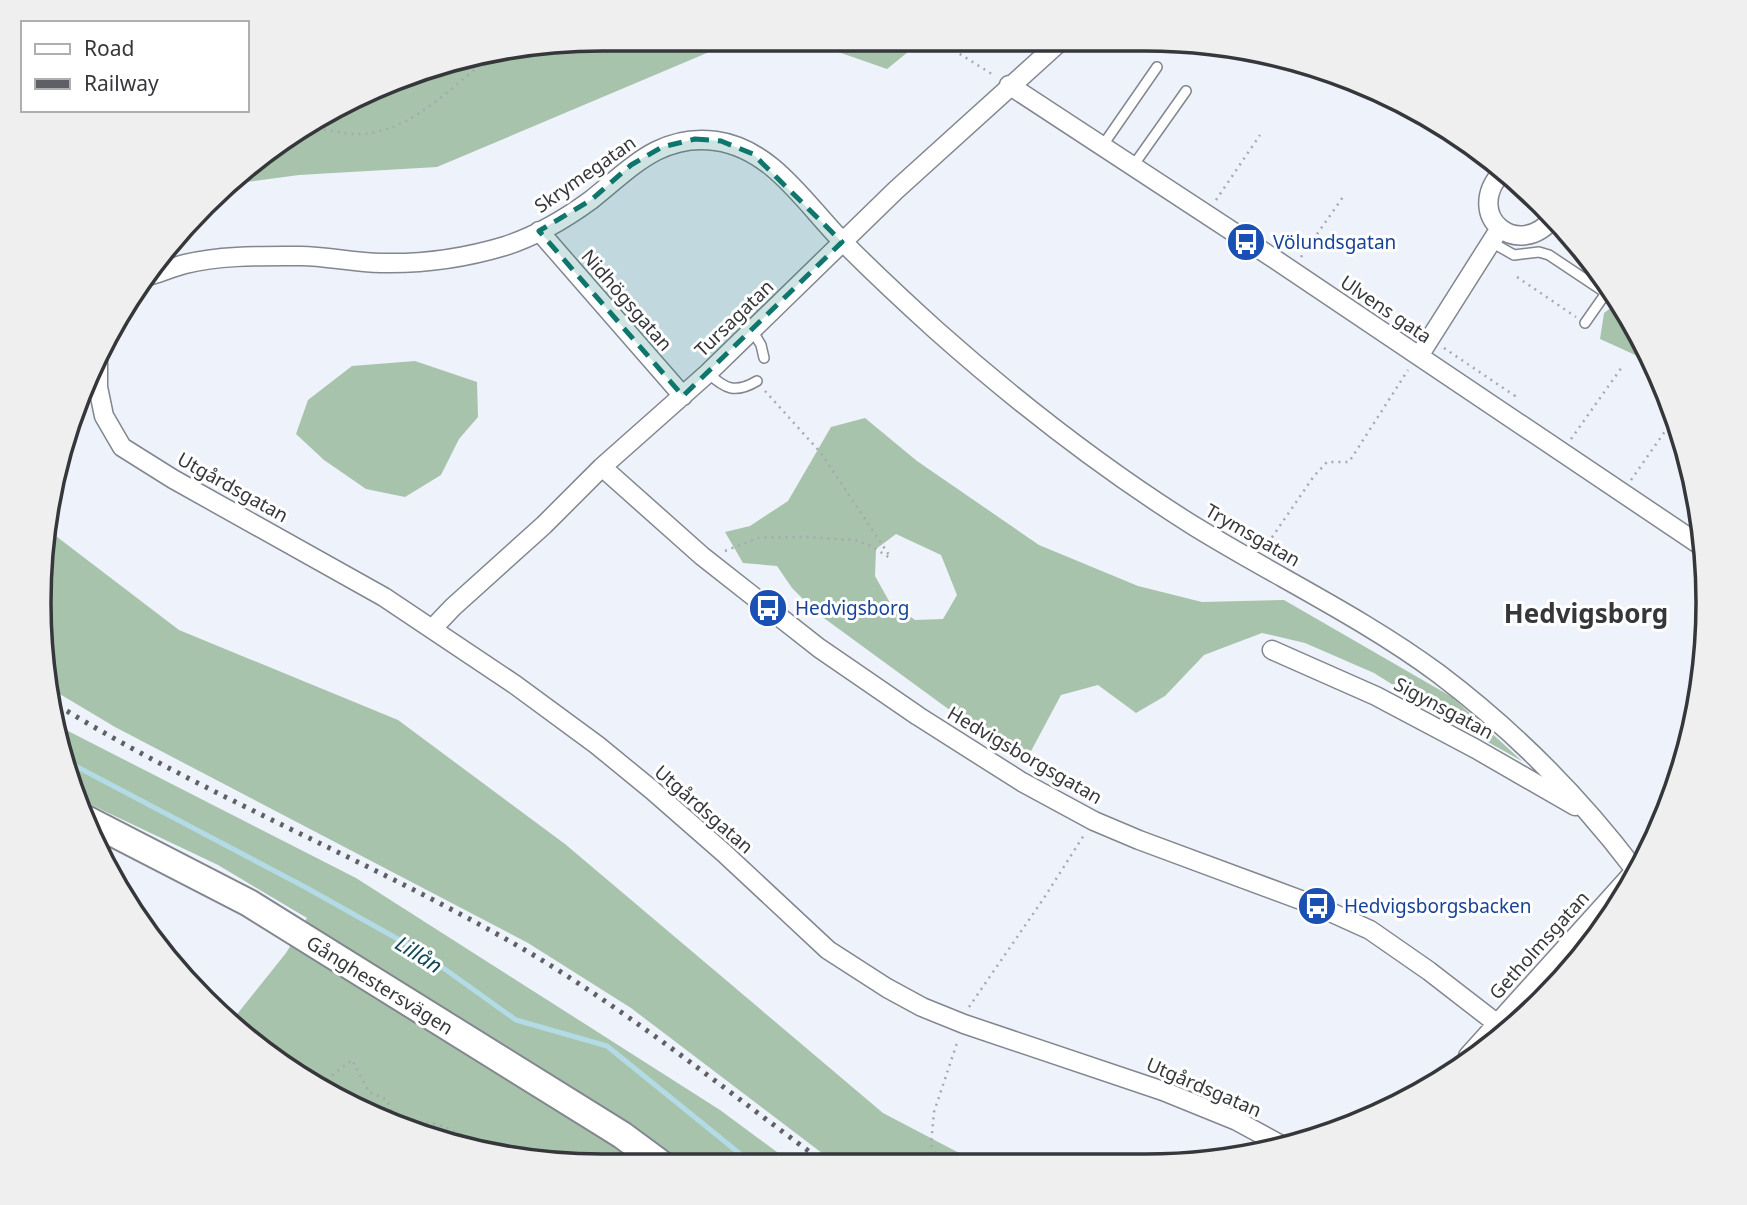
<svg xmlns="http://www.w3.org/2000/svg" width="1747" height="1205" viewBox="0 0 1747 1205" font-family="'Noto Sans',sans-serif">
	<style>
		.forest { fill: #a8c3ac; fill-rule: evenodd }
		.lines { fill: none; stroke-linecap: round; stroke-linejoin: round }
		.stream { stroke: #b3dbe6; stroke-width: 5 }
		.lane-casing { stroke: #82868e; stroke-width: 12 }
		.street-casing { stroke: #82868e; stroke-width: 21 }
		.secondary-casing { stroke: #82868e; stroke-width: 30 }
		.path { stroke: #a6a9b0; stroke-width: 2.5; stroke-dasharray: 2 5; stroke-linecap: butt }
		.lane { stroke: #fff; stroke-width: 9 }
		.street { stroke: #fff; stroke-width: 18 }
		.secondary { stroke: #fff; stroke-width: 26 }
		.rail { stroke: #5e6065; stroke-width: 5; stroke-dasharray: 3.5 7; stroke-linecap: butt }
		.marked { fill: #0f766e; fill-opacity: 0.2; stroke: #0f766e; stroke-width: 5; stroke-dasharray: 14 9; stroke-linejoin: round }
		.labels { text-anchor: middle; dominant-baseline: central; stroke-width: 6; stroke-linejoin: round; paint-order: stroke }
		.street-label { font-size: 19px; fill: #35373a; stroke: #fff }
		.transit-label { font-size: 19px; fill: #164399; stroke: #fff; text-anchor: start }
		.water-label { font-size: 21px; font-style: italic; fill: #104855; stroke: #fff }
		.district-label { font-size: 26px; font-weight: bold; fill: #35373a; stroke: #fff }
		.rim { fill: none; stroke: #35373a; stroke-width: 3.5 }
	</style>
	<rect width="100%" height="100%" fill="#eef2fb"/>
	<!-- forest -->
	<path class="forest" d="M602,39H740L437,167L299,175L232,184L289,133L456,58Z
		M801,39H924L887,69Z
		M1620,301L1653,363L1600,339L1604,313Z
		M415,361L477,382L478,417L459,439L441,475L405,497L366,489L324,460L296,434L308,400L352,366Z
		M865,418L917,461L1039,545L1138,586L1202,602L1284,600L1452,697L1522,761L1459,726L1374,673L1305,643L1262,633L1204,655L1165,696L1136,713L1098,685L1061,695L1030,753H1013L988,738L817,613L792,588L777,566L743,563L725,532L750,526L788,501L831,427ZM896,534L941,555L957,595L943,619L915,620L889,601L875,576L876,549Z
		M44,527L179,630L398,720L565,844L883,1113L984,1166H839L631,1008L528,943L115,727L48,687Z
		M52,721L70,732L356,878L720,1110L796,1166H603L492,1156L386,1123L289,1071L230,1023L286,953L307,918L218,865L79,799Z"/>
	<g class="lines">
		<!-- stream -->
		<path class="stream" d="M66,761L305,887L421,952L516,1020L607,1046L755,1166"/>
		<!-- lane casing -->
		<g class="lane-casing">
			<path id="lane" d="M1103,145L1157,67
				M1133,166L1186,91
				M1491,242L1514,255L1539,252L1549,255L1606,293L1585,323
				M752,330L761,345L764,358
				M708,373C725,389 735,394 757,381"/>
		</g>
		<!-- street casing -->
		<g class="street-casing">
			<path id="street" d="M1009,85L1276,260L1703,547
				M1502,172C1462,216 1519,262 1554,217
				M539,231L683,396
				M151,275C162,272 173,267 185,264C221,255 263,256 301,256C327,256 354,263 381,263C422,264 465,258 505,246C536,236 565,219 591,200C630,169 661,133 716,141C774,149 807,207 846,245C875,274 906,303 937,331C1017,402 1103,469 1194,526C1275,576 1362,617 1439,674C1513,730 1579,796 1635,870
				M1419,356L1500,228
				M98,359V387L104,416L122,447L173,479L384,597L514,684L597,745L652,790L724,853L828,950L887,988L922,1007L964,1024L1163,1091L1237,1121L1283,1146
				M602,467L702,556L819,648L918,716L1022,782L1094,821L1139,840L1317,906L1370,930L1429,971L1504,1029
				M433,628L453,607L544,525L602,467L708,373L896,190L1063,39
				M1272,650L1376,696L1476,749L1575,806
				M1468,1056L1642,863"/>
		</g>
		<!-- secondary casing -->
		<g class="secondary-casing">
			<path id="secondary" d="M86,819L249,903L622,1135L664,1166"/>
		</g>
		<!-- path -->
		<path class="path" d="M936,39L995,76
			M303,127C322,128 342,135 361,134C414,132 456,81 497,52
			M1216,200L1260,135
			M1301,257L1343,197
			M1517,277L1576,317
			M1348,287L1352,282L1415,325L1417,329
			M1444,348L1515,396L1514,399
			M765,391L821,453L891,558
			M1571,439L1622,367
			M1631,480L1675,417
			M1264,549L1314,476L1327,462H1349L1408,370
			M725,551L758,538L805,537L855,540L871,546L890,558
			M969,1007L1044,898L1084,835
			M294,1074L313,1072L326,1080L352,1060L369,1092L387,1100L392,1113L401,1122C432,1122 445,1123 471,1142L472,1150
			M941,1166L931,1144L934,1112L958,1040"/>
		<!-- lane -->
		<use href="#lane" class="lane"/>
		<!-- street -->
		<use href="#street" class="street"/>
		<!-- secondary -->
		<use href="#secondary" class="secondary"/>
		<!-- rail -->
		<path class="rail" d="M49,700C195,791 355,854 504,938C620,1003 722,1088 829,1166"/>
	</g>
	<!-- marked area -->
	<path class="marked" d="M695,139L721,141L753,154L842,242L683,396L539,231L591,200L631,165L662,147Z"/>
	<!-- icons -->
	<defs>
		<g id="bus-disc" transform="scale(2.0125)"><circle r="9.5" fill="#1a4fb4" stroke="#fff"/><path d="M-5-6H5V4H4V6H2V4H-2V6H-4V4H-5ZM-3.5-4V0h7V-4ZM-3.5 1.2v1.5H-2V1.2ZM2 1.2v1.5H3.5V1.2Z" fill="#fff"/></g>
	</defs>
	<g fill-rule="evenodd">
		<use href="#bus-disc" x="1246" y="242"/>
		<use href="#bus-disc" x="768" y="608"/>
		<use href="#bus-disc" x="1317" y="906"/>
	</g>
	<g class="labels">
		<!-- street labels -->
		<g class="street-label">
			<text transform="translate(585 174) rotate(-35)">Skrymegatan</text>
			<text transform="translate(627 300) rotate(49)">Nidhögsgatan</text>
			<text transform="translate(1386 309) rotate(34)">Ulvens gata</text>
			<text transform="translate(734 318) rotate(-44)">Tursagatan</text>
			<text transform="translate(233 487) rotate(29)">Utgårdsgatan</text>
			<text transform="translate(1253 535) rotate(30)">Trymsgatan</text>
			<text transform="translate(1444 708) rotate(28)">Sigynsgatan</text>
			<text transform="translate(1025 755) rotate(30)">Hedvigsborgsgatan</text>
			<text transform="translate(704 809) rotate(41)">Utgårdsgatan</text>
			<text transform="translate(1539 945) rotate(-48)">Getholmsgatan</text>
			<text transform="translate(380 985) rotate(32)">Gånghestersvägen</text>
			<text transform="translate(1204 1087) rotate(23)">Utgårdsgatan</text>
		</g>
		<!-- transit labels -->
		<g class="transit-label">
			<text x="1273" y="242">Völundsgatan</text>
			<text x="795" y="608">Hedvigsborg</text>
			<text x="1344" y="906">Hedvigsborgsbacken</text>
		</g>
		<!-- water labels -->
		<g class="water-label">
			<text transform="translate(419 954) rotate(32)">Lillån</text>
		</g>
		<!-- district labels -->
		<g class="district-label">
			<text x="1586" y="613">Hedvigsborg</text>
		</g>
	</g>
	<!-- crop -->
	<path d="M0 0H1747V1205H0ZM602 51H1145A551 551 0 0 1 1696 602V603A551 551 0 0 1 1145 1154H602A551 551 0 0 1 51 603V602A551 551 0 0 1 602 51Z" fill="#efefef" fill-rule="evenodd"/>
	<path class="rim" d="M602 51H1145A551 551 0 0 1 1696 602V603A551 551 0 0 1 1145 1154H602A551 551 0 0 1 51 603V602A551 551 0 0 1 602 51Z"/>
	<!-- legend -->
	<rect x="21" y="21" width="228" height="91" fill="#ffffff" stroke="#aeafb0" stroke-width="2"/>
	<rect x="35" y="44" width="35" height="10" fill="#ffffff" stroke="#aeafb0" stroke-width="2"/>
	<text x="84" y="56" font-size="21" fill="#35373a">Road</text>
	<rect x="35" y="79" width="35" height="10" fill="#5e6065" stroke="#aeafb0" stroke-width="2"/>
	<text x="84" y="91" font-size="21" fill="#35373a">Railway</text>
</svg>
